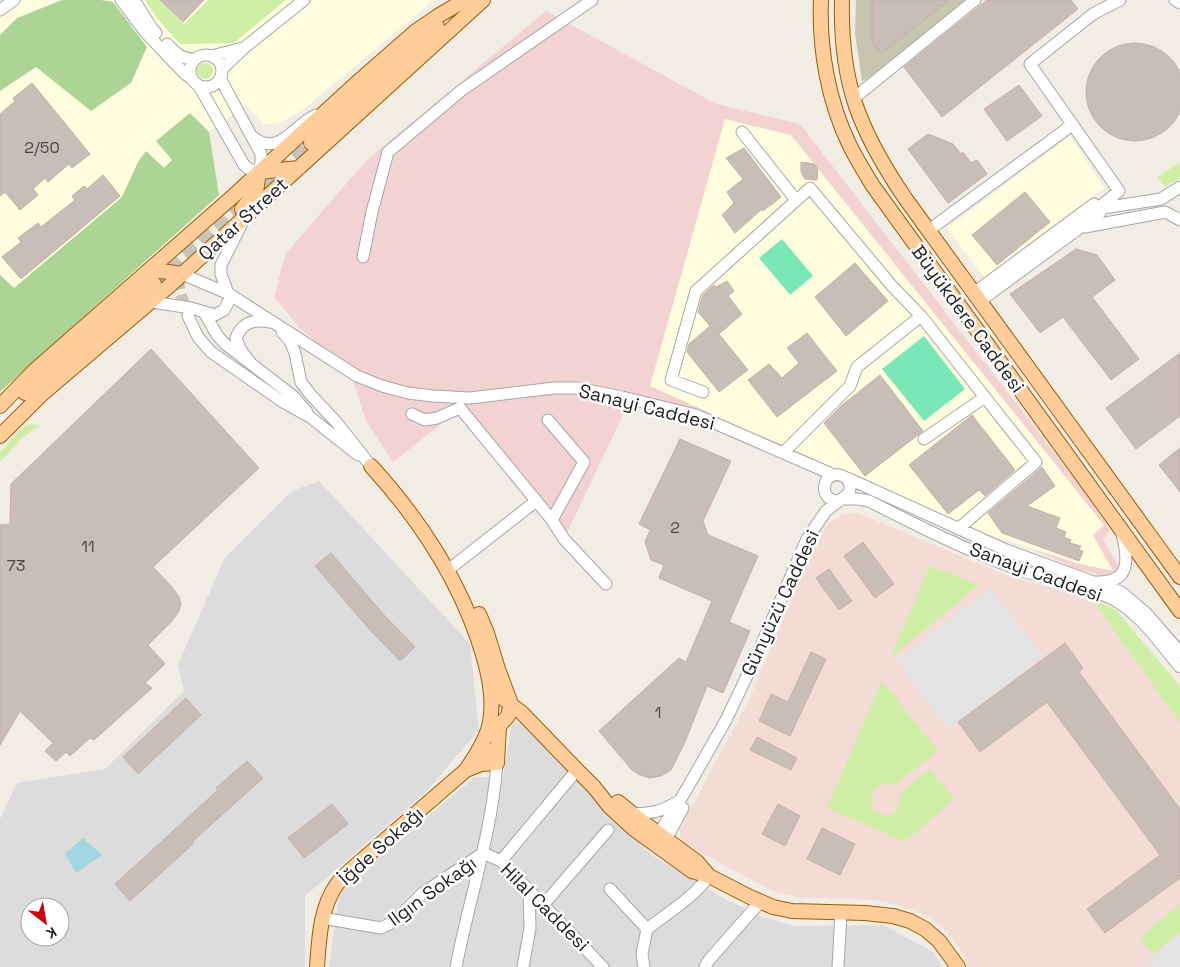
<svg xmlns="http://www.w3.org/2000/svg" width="1180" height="967" viewBox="0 0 1180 967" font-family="'Space Grotesk',sans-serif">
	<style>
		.residential { fill: #dddcdc; fill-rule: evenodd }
		.commercial { fill: #f3d2d2 }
		.education { fill: #fffdde }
		.military { fill: #f4dcd6 }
		.construction { fill: #c6c5ae }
		.grass { fill: #ceefa5 }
		.forest { fill: #abd495 }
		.pitch { fill: #7ae7b6 }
		.parking { fill: #e3e3e3 }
		.water { fill: #a0d7e2 }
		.building { fill: #c9bdb7; stroke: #c4b0a5 }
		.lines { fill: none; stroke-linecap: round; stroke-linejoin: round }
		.minor-tunnel { stroke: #c7c3bd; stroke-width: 11; stroke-dasharray: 11 5.5; stroke-linecap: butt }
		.major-tunnel { stroke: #c7c3bd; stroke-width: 14; stroke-dasharray: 14 7; stroke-linecap: butt }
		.minor-casing { stroke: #a6a6a6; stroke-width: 13 }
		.major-casing { stroke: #995d00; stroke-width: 16 }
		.minor { stroke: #fff; stroke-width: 11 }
		.major { stroke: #ffcd9a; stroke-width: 14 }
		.labels { text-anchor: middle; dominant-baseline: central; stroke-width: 5; stroke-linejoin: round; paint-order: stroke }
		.number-label { font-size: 16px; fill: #4a4645 }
		.street-label { font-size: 19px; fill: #1f1f1f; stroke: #fff }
	</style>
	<rect width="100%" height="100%" fill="#f1ece4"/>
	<!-- residential -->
	<path class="residential" d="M319,481L470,644L479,730L424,794L305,896V967H0V819L17,783L105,769L184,691L178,665L224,559L292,491ZM30,907H60V937H30Z
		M512,721L525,724L550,754L653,856L727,900L762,917L794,926L883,925L933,952L943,967H329L339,895L349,882L475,777L503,778Z"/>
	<!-- commercial -->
	<path class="commercial" d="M546,11L716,104L800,124L1083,490L1110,530L1103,539L1120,569L1113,578L1074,568L1031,548L784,452L729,417L632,396L564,539L460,409L393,462L366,421L351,375L299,327L274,297L286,253L367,160Z"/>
	<!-- education -->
	<path class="education" d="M0,0H434L299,113L278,123L263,124L246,105L209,132L219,195L0,397Z
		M725,119L791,135L1104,525L1093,535L1113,571L1076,563L960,525L650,386Z
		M1070,136L1104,188L984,277L947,228Z"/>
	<!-- military -->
	<path class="military" d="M858,513L1008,576L1091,598L1180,723V967H969L959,947L941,926L923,914L898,905L876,900L798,897L774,892L685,844L680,836V829L747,704L819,535L829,523L843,514Z"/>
	<!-- construction -->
	<path class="construction" d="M856,0H967L867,79L862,81L855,34Z"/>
	<!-- grass -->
	<path class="grass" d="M145,0H159L184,24L208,0H286L234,43L180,44L157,18Z
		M197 71a8 8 0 1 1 16 0a8 8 0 1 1-16 0Z
		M1180,162V178L1165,187L1158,177Z
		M30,424L41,425L23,437L0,462V452L25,425Z
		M930,566L979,585L890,658Z
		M1091,598L1116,610L1180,686V723Z
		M881,683L884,684L938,751L895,785L885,783C872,787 869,796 872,809C888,822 903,813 900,793L930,769L954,799L907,840L903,841L827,808Z
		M1180,904V932L1153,954L1141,940V937Z"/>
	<!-- forest -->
	<path class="forest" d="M62,0H101L113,2L147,47L131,83L91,111L36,67L0,91V35L17,18Z
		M190,113L209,132L219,195L0,392V275L14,288L122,197L138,162L146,151L164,168L172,160L156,141Z"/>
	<!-- pitch -->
	<path class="pitch" d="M782,239L813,276L790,295L759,258Z
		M924,336L965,389L924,421L882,369Z"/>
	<!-- parking -->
	<path class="parking" d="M990,588L1043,656L949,729L896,661Z
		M1180,935V967H1152L1147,960Z"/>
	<!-- water -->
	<path class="water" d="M83,838L102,855L76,873L65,854Z"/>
	<!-- building -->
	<path class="building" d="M160,0H204L183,22Z
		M872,0H949L881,54L872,43Z
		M987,0H1071L1078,9L942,117L904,67Z
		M1086 92a49 49 0 1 1 98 0a49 49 0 1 1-98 0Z
		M32,83L90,154L72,168L69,164L48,182L45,178L33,189L38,195L20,210L5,192L0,196V114L15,101L13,98Z
		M1019,85L1042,116L1007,141L984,109Z
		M928,134L953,144L961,154L963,152L971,163L977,160L987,174L948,203L908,149Z
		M744,148L781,197L763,211L762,209L735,233L722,215L734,203L727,192L743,179L726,158Z
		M801,162L814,164L818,169L817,180L805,179L801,172Z
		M103,175L120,196L21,279L2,257L21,242L18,238L38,223L41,227L75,200L72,196L84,186L87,189Z
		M1025,192L1050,222L997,265L972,235Z
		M1076,249L1097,255L1115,280L1092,297L1139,359L1111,380L1063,317L1040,333L1010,294Z
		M855,263L888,301L846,336L815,297Z
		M727,281L734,291L728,296L742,314L719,334L748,370L719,392L687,352L689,344L710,326L698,312L703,295L714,285L716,287Z
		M807,333L837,371L777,417L748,380L769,364L782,378L799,363L787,348Z
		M151,349L259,468L153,567L172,587L179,597L181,603L179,611L172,621L148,645L165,664L145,683L152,688L94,740L90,738L70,756L66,752L56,761L45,751L53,743L20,711L0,745V525L10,524L11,484Z
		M1180,353V416L1136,449L1106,408Z
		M880,375L923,431L865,476L824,423L841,406Z
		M972,415L1015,470L985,496L979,490L948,514L909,465Z
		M680,439L731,461L703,521L708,535L758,556L729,622L750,631L723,693L707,686L685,742L671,770L661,776L650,778L640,775L632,770L599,731L679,658L686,662L712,601L659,578L664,565L651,560L645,542L650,530L639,524Z
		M1180,448V492L1159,465Z
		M1042,467L1055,486L1027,506L1060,518L1056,528L1066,532L1064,537L1071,540L1070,543L1081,546L1079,550L1083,551L1079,561L1002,533L988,513Z
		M863,542L894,584L875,598L844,556Z
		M331,553L384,615L415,647L400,661L370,630L315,566Z
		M829,569L852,601L839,610L816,578Z
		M1065,643L1083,668L1079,672L1180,809V878L1105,933L1087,909L1160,855L1047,702L980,752L958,722Z
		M811,652L826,659L790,736L759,721L771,694L788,702Z
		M186,698L201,715L138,774L123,757Z
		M757,737L797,758L791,770L750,750Z
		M247,761L263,778L192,842L193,844L130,901L115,884L218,790L216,788Z
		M332,804L348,824L304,858L288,838Z
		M778,804L800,816L785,846L762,834Z
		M822,828L855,844L840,875L807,859Z"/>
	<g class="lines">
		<!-- minor-tunnel -->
		<path class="minor-tunnel" d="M179,262C176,281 181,297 188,314"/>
		<!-- major-tunnel -->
		<path class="major-tunnel" d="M154,284L311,143"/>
		<!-- minor casing -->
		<g class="minor-casing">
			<path id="minor" d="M121,0L146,33L185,74L191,78
				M134,0L151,27L156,33
				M1175,0L1180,3
				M0,10L14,0
				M167,44C177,54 181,59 195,59
				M190 71a16 16 0 1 1 32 0a16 16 0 1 1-32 0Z
				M211,56L243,48
				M223,68L244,48L304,0
				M199,86L244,165L249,169L259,172L261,162V154L220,78
				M853,99L975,0
				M742,132L796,200
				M253,137C279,158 293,125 316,115
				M1097,209L1119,191L1030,64L1093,14L1120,0
				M1085,227L1165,212L1180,220
				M929,230L1072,125
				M363,257L372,212L388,152L462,90L592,0
				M182,274L229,294L357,376L382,386L408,393L433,396L470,398L554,388H577L622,397L696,415L834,475
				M974,293L1094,204L1097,209L1161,199L1180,187
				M980,301L1100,213L1097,209
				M152,302L191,308L215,315L224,310L230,299L221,274V265L242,223
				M204,312L217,335L224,343L293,396L307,412
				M188,316L198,337L211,352L283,402L310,417L358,455
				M282,332L290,341L295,353L301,382L310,394L337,423L371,466
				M250,362L240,349L236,338C242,322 254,319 270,322
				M703,392L671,380L696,291L810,188L892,286L921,316L1036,462L958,529
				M412,414L425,420L437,418L460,408L552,520L564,539L606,584
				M548,420L584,462L552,520
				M924,439L985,397
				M784,452L850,386L857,367L921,316
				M847,478L1006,550L1121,592L1146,613L1180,652
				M843,499H858L869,501C918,526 968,551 1020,570C1053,582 1091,585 1121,604C1143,618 1163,647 1180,667
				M448,570L536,501
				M1097,582C1130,583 1129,560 1122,534
				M631,813C650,815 662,811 679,801
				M654,841L685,792L726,720L757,655L807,539L826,511L849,493C854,478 838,469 827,479C821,491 826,501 839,501
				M663,845L683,808
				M501,861L577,770
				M610,889L647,929
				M544,904L608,830
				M322,918L381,928L395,921L423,893L483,853L501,861L603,967
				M456,967C469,899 492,833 497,763
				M523,967L530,928L529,889
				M644,967L642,954L647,929C669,912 693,898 709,876
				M705,967L709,960L761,901
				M838,967L841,912"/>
		</g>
		<!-- major casing -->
		<g class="major-casing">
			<path id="major" d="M821,0C819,49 828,101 850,146C857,160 865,173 873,186L1180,611
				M842,0C840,83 859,130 905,198L1180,577
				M311,143L437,26
				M259,172L299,168
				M242,209L256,192L259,172
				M147,272L161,271L182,274
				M25,393L154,284
				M0,406L34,371L230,199L360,80L416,31L438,16L465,0
				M0,436L41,395L168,287L483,0
				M371,466C422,522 463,585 484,658C490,679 494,700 490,722C488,733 483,743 477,753
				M479,614L487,633L498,669L511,704L508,716L499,726L497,763L481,764L466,770L477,753L488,750L497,752
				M489,676L501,697L522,713L577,770L594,787L609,806L634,829L692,871L709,876L750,897L773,907L792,911L865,913L893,916L910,921L925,929L939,941L958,967
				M618,802L640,820L697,862L709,876
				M317,967C319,939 320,908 337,884C342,878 348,873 354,867L466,770"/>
		</g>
		<!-- minor -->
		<use href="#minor" class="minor"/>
		<!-- major -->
		<use href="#major" class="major"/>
	</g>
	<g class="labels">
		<!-- number labels -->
		<g class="number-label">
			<text x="42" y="147">2/50</text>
			<text x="675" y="527">2</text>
			<text x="88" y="546">11</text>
			<text x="16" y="565">73</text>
			<text x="658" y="712">1</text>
		</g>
		<!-- street labels -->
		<g class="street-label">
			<text transform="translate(243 219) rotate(-42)">Qatar Street</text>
			<text transform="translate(968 319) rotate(54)">Büyükdere Caddesi</text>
			<text transform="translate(647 407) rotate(14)">Sanayi Caddesi</text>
			<text transform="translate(1036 572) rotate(20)">Sanayi Caddesi</text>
			<text transform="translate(780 603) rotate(-65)">Günyüzü Caddesi</text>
			<text transform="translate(381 846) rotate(-42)">İğde Sokağı</text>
			<text transform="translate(432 891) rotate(-36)">Ilgın Sokağı</text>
			<text transform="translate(545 907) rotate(45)">Hilal Caddesi</text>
		</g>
	</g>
	<!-- north arrow -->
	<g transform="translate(45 922) rotate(149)"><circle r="24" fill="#ffffff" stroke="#a5a5a5"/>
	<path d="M0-4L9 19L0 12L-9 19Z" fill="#cd000c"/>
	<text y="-8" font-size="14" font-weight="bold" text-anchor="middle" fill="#1f1f1f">K</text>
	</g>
</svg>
